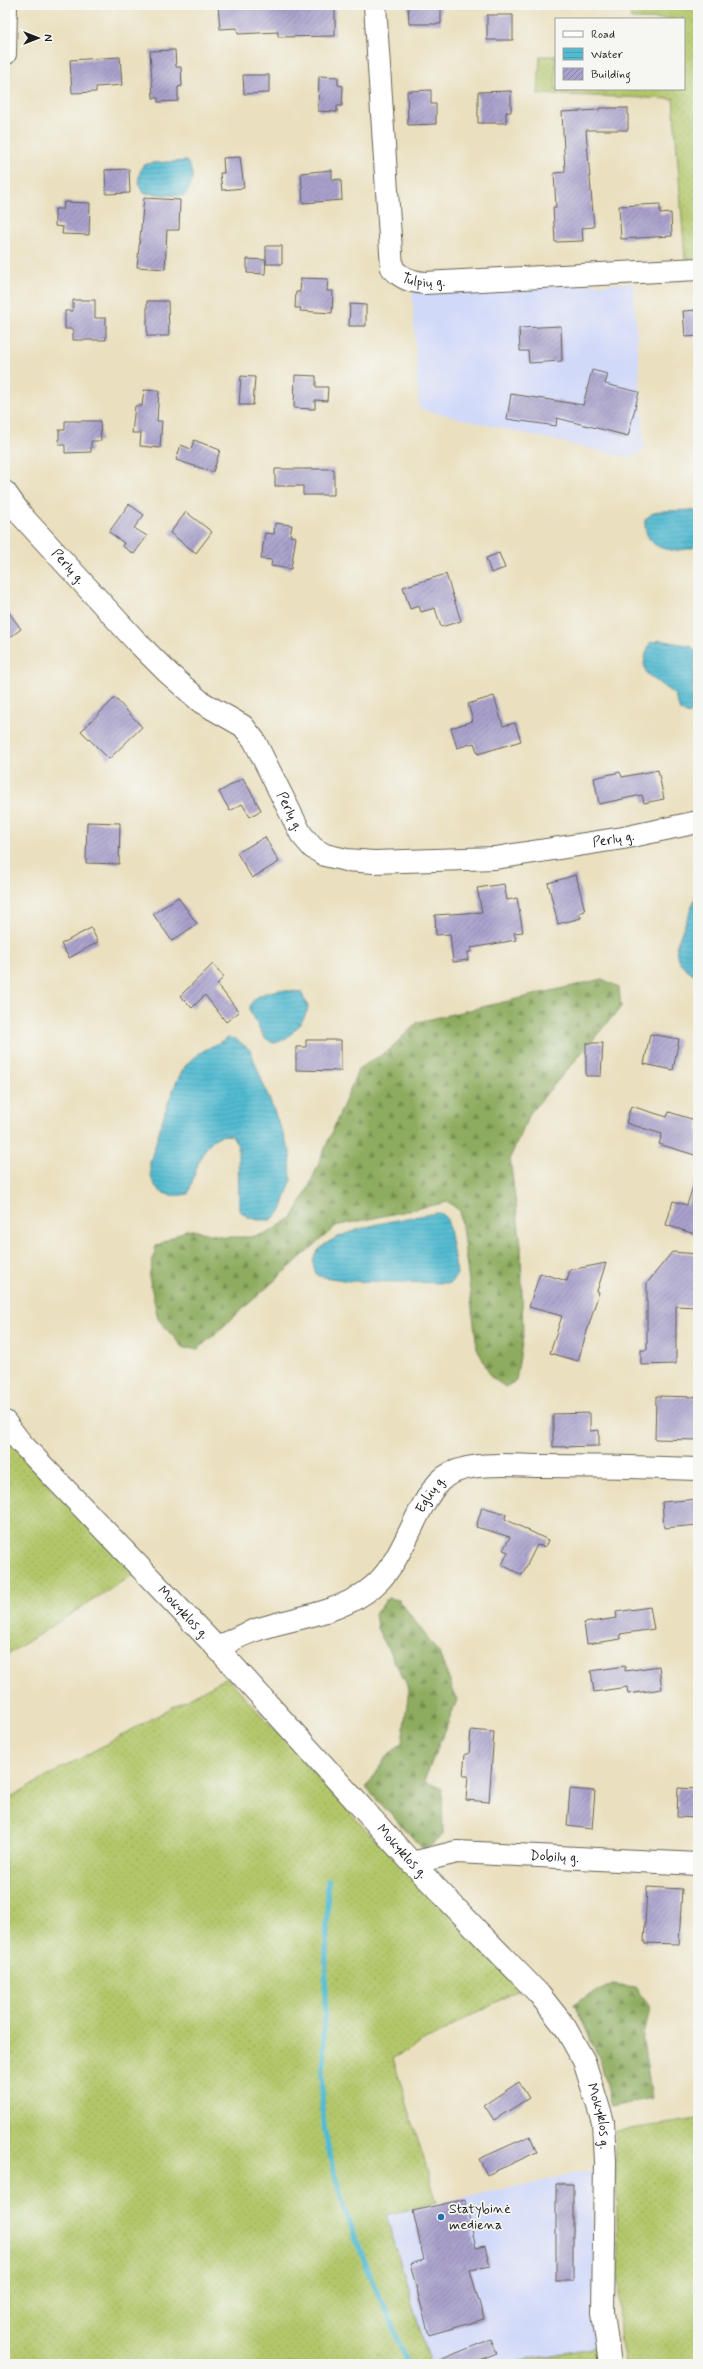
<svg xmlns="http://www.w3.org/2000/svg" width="703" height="2369" viewBox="0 0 703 2369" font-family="Mynerve,sans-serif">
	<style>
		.built { fill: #d1d9f9 }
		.grass { fill: url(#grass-dots); stroke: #687244 }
		.forest { fill: url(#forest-firs); stroke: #55643e }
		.water { fill: url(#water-rules); stroke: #386c76 }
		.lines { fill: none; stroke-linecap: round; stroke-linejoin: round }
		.stream { stroke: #53bbd1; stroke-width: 5.5 }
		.building { fill: url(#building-hatch) }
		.minor-casing { stroke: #646155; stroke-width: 24 }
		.minor { stroke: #fff; stroke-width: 22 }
		.poi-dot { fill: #1f6fb2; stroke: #f6f6f2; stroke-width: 1.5 }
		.labels { text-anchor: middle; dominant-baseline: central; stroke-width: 3.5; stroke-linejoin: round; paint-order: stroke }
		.street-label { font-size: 14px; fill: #1c1c1c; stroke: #f6f6f2 }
		.poi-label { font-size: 14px; fill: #1c1c1c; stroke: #f6f6f2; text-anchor: start }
	</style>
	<defs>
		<pattern id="grass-dots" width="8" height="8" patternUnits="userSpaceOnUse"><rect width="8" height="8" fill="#b3c76b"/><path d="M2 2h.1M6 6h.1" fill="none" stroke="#99aa5c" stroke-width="1.8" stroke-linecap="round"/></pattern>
		<pattern id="forest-firs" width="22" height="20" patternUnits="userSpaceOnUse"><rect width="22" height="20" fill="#8eac5f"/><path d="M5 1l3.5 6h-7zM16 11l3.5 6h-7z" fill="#738b4e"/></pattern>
		<pattern id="water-rules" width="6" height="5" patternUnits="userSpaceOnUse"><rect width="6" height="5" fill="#53bbd1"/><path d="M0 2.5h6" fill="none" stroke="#48a0b3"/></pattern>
		<pattern id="building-hatch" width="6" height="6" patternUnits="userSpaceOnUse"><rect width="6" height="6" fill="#a9a1cc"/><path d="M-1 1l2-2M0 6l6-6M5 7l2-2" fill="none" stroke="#8982a5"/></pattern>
	</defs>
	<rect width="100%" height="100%" fill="#f6f6f2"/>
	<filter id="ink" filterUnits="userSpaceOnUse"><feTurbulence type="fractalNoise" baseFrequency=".025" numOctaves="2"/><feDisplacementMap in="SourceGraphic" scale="8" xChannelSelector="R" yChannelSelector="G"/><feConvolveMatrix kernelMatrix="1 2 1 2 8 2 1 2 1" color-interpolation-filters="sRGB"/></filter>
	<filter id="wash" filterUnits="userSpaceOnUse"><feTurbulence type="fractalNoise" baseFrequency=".012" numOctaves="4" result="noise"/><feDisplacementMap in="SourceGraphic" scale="16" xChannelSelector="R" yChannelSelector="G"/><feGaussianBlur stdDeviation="0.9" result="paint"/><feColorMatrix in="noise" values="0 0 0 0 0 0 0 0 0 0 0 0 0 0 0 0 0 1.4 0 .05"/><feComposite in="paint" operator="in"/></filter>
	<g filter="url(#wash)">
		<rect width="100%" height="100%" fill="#eae0bf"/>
		<!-- built -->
		<path class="built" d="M633,283L645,450L630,458L419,409L412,292Z
			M592,2170L597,2347L504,2364H430L386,2215Z"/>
		<!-- grass -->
		<path class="grass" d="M630,5H698V258L685,259L673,99L538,94L540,56H556V89H684V19H631Z
			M5,1437L134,1574L5,1656Z
			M227,1677L363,1827L522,1988L393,2058L437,2202L386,2215L430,2364H5V1800Z
			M698,2119V2364H625L620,2338L615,2131Z
			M597,2347L601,2364H504Z"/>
		<!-- forest -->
		<path class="forest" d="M602,979L619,987L621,1007L530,1113L510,1158L521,1245L523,1337L516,1381L505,1387L491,1377L477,1348L460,1211L448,1202L336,1226L198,1349L183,1348L158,1319L149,1277L156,1246L188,1229L225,1237H249L268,1233L293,1217L307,1191L359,1068L388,1051L418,1022Z
			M388,1598L399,1600L439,1653L457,1700L424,1781L442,1789L443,1834L425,1851L366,1788L385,1759L402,1742L409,1689L377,1628L375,1614Z
			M613,1984L635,1987L650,2007L643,2041L652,2098L611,2107L601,2063L574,2003Z"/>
		<!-- water -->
		<path class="water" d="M186,161C196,173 193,184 184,196L143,193C137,182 138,176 143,165L152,163Z
			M660,511L691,510L698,512V546C674,555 643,551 645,520L651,514Z
			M660,640L691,646L696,652L691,712L689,714L680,711L675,695L647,674C641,663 646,654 650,643Z
			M698,891V977C684,967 674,963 677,944Z
			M279,990L301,992L308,1007C306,1020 287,1043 273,1043L264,1037L250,1011C249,996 267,992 279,990Z
			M227,1038L236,1039L250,1050L290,1152L291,1181L281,1211L271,1220H259L248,1217L239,1210L238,1146L232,1136C203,1129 196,1173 188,1194C161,1200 149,1187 150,1162C158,1137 173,1074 192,1059C202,1050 216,1045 227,1038Z
			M436,1213C443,1213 446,1215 448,1223L457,1274L451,1283L349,1281L318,1276C287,1233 411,1218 436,1213Z"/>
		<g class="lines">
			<!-- stream -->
			<path class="stream" d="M328,1880L322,2110C332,2199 374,2281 408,2364"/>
		</g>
		<g id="blocks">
			<!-- building -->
			<path class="building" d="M218,5H335V36L278,37V32L238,34L237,28L220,29Z
				M408,5H441V24H409Z
				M487,15H513V40H487Z
				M175,50L176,67H181L182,86L178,87V101L158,102V98H153L150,51Z
				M120,57L122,85L96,87V92L72,93L70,60Z
				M243,75H269V93L244,94Z
				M319,76L338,77V85L343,86L342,106H337V112L318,111Z
				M431,90V104H436V124L408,125L407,91Z
				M511,91V112H506V123H478V92Z
				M599,108H628V130H586L594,227L582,228L583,241L555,242L553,207H556L554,173L565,172L562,112L599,110Z
				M240,157L244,188L222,190L220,173H224L223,158Z
				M129,169L130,193L106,194L105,170Z
				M332,170V180L341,179L342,200L303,203L301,173Z
				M144,198L180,200L179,230H167L165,269L137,267Z
				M64,202L90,203L89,235L62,234L63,227L55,226V209H63Z
				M660,204V214L671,213L672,236L621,239L619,206Z
				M266,246H282V264H266Z
				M247,259L266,260L265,274L247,273Z
				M301,278L328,279L327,291H333L332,313L300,311L301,308H295L296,292H300Z
				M73,300H95V318H106V340H73V329H65V311H73Z
				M147,301H168L169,336H147Z
				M350,304L366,305V326H349Z
				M698,310V336L685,337L683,311Z
				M561,326L562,361L529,363L528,351H520L519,328Z
				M592,370L608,374L605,384L639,392L628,436L557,418L556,426L507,419L511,394L583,405Z
				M295,375L316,376V387H328L327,401L315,400V409L294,408Z
				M241,376L255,377L253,405H239Z
				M144,390L159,391L157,421H162L160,448L140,446L141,433H132L135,406H142Z
				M65,421H100L101,441H91V452L65,453V445H59V430H65Z
				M194,440L220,450L213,472L176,460L181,445L191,449Z
				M275,469H334V495H303V486H275Z
				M129,504L144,515L134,528L147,536L134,554L122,546L124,543L109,532Z
				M186,512L212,532L196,553L170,533Z
				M275,523L292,525L290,536L296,537L291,569L271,566L272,560L261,559L265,533L274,534Z
				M499,553L505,568L491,573L486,558Z
				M446,574L461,621L441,627L435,608L421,612L419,606L410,609L403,587Z
				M5,607L21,629L5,641Z
				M494,696L503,726L515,723L521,741L478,754L474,743L457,748L451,728L473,721L468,704Z
				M115,698L142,727L109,759L81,731Z
				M658,770L664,799L644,803L642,795L599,804L594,778L620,772L622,777Z
				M243,778L261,810L250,817L242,804L230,811L219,792Z
				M87,822L120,823L119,864L86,863Z
				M265,837L279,862L252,878L237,853Z
				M576,875L585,911L579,913L581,918L558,924L548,883Z
				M504,884L507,900L517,898L523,932L514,933L516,940L471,948V952H468V960L453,962L450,934L436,935L435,915L482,912L477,888Z
				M178,897L197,924L172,941L153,914Z
				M91,928L98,942L69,958L61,944Z
				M213,964L224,977L217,984L239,1012L226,1022L205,995L192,1008L180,996Z
				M650,1034L679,1039L673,1070L644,1064Z
				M306,1040H341V1071L296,1070V1047H306Z
				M586,1043H603L601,1076H586Z
				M631,1106L667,1117L669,1112L698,1121V1156L659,1144L662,1134L626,1123Z
				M695,1180H698V1235L666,1225L673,1201L687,1205Z
				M672,1252L698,1254L697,1307L676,1306V1364L641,1365V1350H647V1283Z
				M606,1263L597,1291L599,1292L578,1361L550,1353L562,1316L529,1307L540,1273L567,1281L570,1270Z
				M656,1396L698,1397V1440L655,1439Z
				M590,1413V1431L599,1430V1446L553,1447V1414Z
				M698,1499V1525L664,1528L662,1502Z
				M482,1507L506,1514L505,1519L548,1540L545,1547L537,1545L522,1575L502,1565L508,1552L503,1550L510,1537L476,1527Z
				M650,1607L654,1629L620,1634L621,1639L587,1644L584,1623L617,1618L616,1612Z
				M625,1666V1671L659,1666L662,1689L628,1694L627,1687L594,1692L591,1671Z
				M471,1730L494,1732L489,1802L466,1800L468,1776H463L465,1754H469Z
				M678,1788L698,1789V1818L677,1817Z
				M570,1789L595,1791L592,1829L567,1826Z
				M647,1887L682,1889L679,1944L644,1943Z
				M519,2082L529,2098L494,2120L484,2105Z
				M530,2136L537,2152L487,2175L479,2159Z
				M556,2184H573V2281H556Z
				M465,2199L476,2248L485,2246L490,2266L470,2270L484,2319L429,2335L410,2264L424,2260L413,2211Z
				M491,2339L497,2353L469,2364H430Z"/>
		</g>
	</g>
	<g filter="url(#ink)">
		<use href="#blocks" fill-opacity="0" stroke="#646155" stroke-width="1"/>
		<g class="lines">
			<!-- minor casing -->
			<g class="minor-casing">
				<g id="minor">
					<path id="s1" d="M375,5L392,268C401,278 409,281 424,283L698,269"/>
					<path d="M5,54L6,5"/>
					<path id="s2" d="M5,492L22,516L136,641L167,672L201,702L243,726L254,740L301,834L313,848L325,855L346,860L374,862L495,858L623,838L698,822"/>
					<path id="s3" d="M5,1422L21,1443L218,1649L412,1863L539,1994L565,2027L584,2061L603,2122L605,2162L603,2313L610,2364"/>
					<path id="s4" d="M218,1649C261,1617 322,1623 366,1592C404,1566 410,1515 439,1482C447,1473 460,1469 472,1467C494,1463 521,1466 544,1466C595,1466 647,1467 698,1469"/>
					<path id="s5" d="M412,1863L457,1852L698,1864"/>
				</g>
			</g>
			<!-- minor -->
			<use href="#minor" class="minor"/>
		</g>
	</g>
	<!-- markers -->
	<circle class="poi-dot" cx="441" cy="2217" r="4"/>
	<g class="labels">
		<!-- street labels -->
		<g class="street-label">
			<text stroke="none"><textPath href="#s1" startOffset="299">Tulpių g.</textPath></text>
			<text stroke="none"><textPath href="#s2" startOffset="98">Perlų g.</textPath></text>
			<text stroke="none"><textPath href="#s2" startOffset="434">Perlų g.</textPath></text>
			<text stroke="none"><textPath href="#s2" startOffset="782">Perlų g.</textPath></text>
			<text stroke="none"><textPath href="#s4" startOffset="278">Eglių g.</textPath></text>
			<text stroke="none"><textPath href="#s3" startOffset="261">Mokyklos g.</textPath></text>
			<text stroke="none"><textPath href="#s3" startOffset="585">Mokyklos g.</textPath></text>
			<text stroke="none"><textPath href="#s5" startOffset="144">Dobilų g.</textPath></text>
			<text stroke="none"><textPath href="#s3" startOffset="921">Mokyklos g.</textPath></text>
		</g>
		<!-- poi labels -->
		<g class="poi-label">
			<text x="449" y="2209">Statybinė<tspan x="449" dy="16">mediena</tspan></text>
		</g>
	</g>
	<!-- margin -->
	<rect width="703" height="2369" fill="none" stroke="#f6f6f2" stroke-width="20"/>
	<!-- legend -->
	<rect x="555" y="18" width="130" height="72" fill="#f6f6f2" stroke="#9f9f9c"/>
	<rect x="563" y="31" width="20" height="6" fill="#ffffff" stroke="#9f9f9c"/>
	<text x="591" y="38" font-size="12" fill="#1c1c1c">Road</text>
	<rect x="563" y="48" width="20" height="12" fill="url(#water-rules)" stroke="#9f9f9c"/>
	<text x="591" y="58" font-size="12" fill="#1c1c1c">Water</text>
	<rect x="563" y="68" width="20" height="12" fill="url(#building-hatch)" stroke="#9f9f9c"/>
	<text x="591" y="78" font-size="12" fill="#1c1c1c">Building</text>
	<!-- north arrow -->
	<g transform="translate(38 38) rotate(90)" stroke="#f6f6f2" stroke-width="3" paint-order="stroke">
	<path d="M0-3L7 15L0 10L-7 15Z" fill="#1c1c1c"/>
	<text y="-6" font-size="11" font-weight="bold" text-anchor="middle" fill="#1c1c1c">N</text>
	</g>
</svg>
